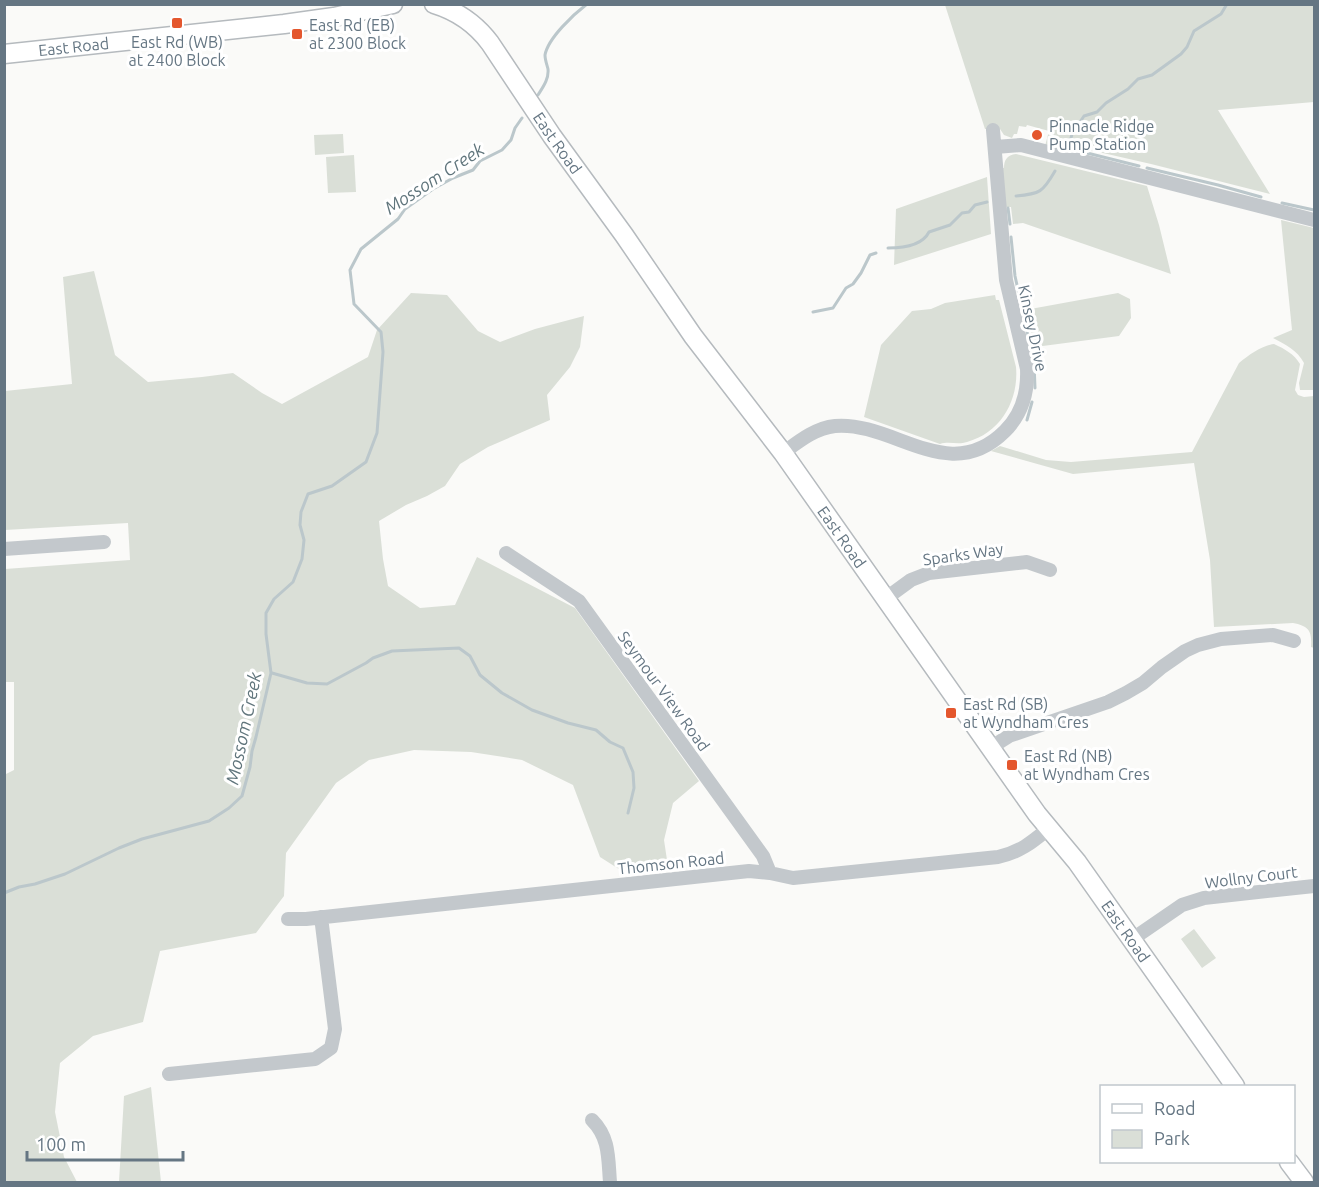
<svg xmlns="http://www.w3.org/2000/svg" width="1319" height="1187" viewBox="0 0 1319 1187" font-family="Ubuntu,sans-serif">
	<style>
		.green { fill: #dadfd7 }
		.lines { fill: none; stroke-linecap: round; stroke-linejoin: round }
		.stream { stroke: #bbc7cb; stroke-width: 3 }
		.major-casing { stroke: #b5babe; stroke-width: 21 }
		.minor { stroke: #c3c8cc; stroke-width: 14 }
		.major { stroke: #fff; stroke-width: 18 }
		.poi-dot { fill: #e4572e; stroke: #fff; stroke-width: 2 }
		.labels { text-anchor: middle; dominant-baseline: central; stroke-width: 6; stroke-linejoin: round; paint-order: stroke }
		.poi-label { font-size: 16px; fill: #657683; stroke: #fff; text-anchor: start }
		.street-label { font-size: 16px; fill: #657683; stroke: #fff }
		.water-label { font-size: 18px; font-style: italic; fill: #60757c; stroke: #fff }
	</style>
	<rect width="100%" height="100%" fill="#fafaf8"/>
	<!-- green -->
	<path class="green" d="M945,5H1314V102L1218,110L1270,194L1151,164L1068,145L1067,151L1045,146L1049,131L1027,125L1026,127L1019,126L1017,134H1014L1012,138L1004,135L1000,129H985Z
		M343,134L344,153L315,155L314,135Z
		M1016,154L1147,186L1159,225L1171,274L1023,223L1013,224L1011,207H1005L1002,168H1004C1004,160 1007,155 1016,154Z
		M354,155L356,192L328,193L326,157Z
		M987,177L991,234L894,265L896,209Z
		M1281,220L1314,228V390H1300L1299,383L1304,363C1297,350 1286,345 1273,338L1292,330Z
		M94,271L115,355L148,382L202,377L233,373L262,393L282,404L368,357L377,330L411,293L447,295L478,331L500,342L535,329L584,316L580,347L570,367L547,395L550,420L488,447L460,464L445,486L427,496L406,505L379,521L383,559L388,586L420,608L455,605L477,557L575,608L699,781L673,803L664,840L667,860L622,871L600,857L573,785L522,760L471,752L414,750L369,760L336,783L286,853L284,896L256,933L160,951L143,1022L93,1036L60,1063L55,1112L64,1157L77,1182H5L4,775L14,770V682H5V569L130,560L128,523L5,530V391L72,384L63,277Z
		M1118,293L1130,299L1131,318L1119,336L1035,347L1025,310Z
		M995,295L996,300H999L1016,367C1019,400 1001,433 967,442C958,445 949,441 940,444L864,417L881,345L912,311L931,309L945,303Z
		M1274,344C1285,349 1294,354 1300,364L1295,390L1298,395L1304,397L1314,396V648L1311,647C1312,631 1309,626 1293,623L1214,627L1210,560L1194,463L1073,474L991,451L1000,446L1046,460L1071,462L1192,452L1239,363C1249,355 1261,346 1274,344Z
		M1194,929L1216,958L1202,968L1181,939Z
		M151,1087L161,1182H119L124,1096Z"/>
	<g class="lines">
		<!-- stream -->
		<path class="stream" d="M538,95C543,87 549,79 548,69C547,65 545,60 545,55C548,38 574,14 587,4
			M1069,146L1072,134L1084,116L1097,112L1106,103L1128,89L1138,79L1152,75L1181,54L1187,47L1194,31L1221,14L1227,4
			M1087,153L1139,166
			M1147,168L1218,185L1261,197
			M1016,196C1040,194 1043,192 1055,171
			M1282,203L1314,210
			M1008,208L1010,224
			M1011,237L1015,276L1034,363L1035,388
			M888,248C902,248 922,246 929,232L950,225L962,213L969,212L975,205L987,202
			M813,312L833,308L846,288L853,284L861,273L870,255L876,253
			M1027,420L1032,402
			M272,673L307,683L327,684L366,663L373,658L392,651L459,648L470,656L480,675L502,693L532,710L568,723L596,730L610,742L623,748L633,772L634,788L628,813
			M4,893L19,887L35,884L65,874L119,848L142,839L209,821L229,808L242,796L250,767L252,751L256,737L271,673L266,634V613L274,599L293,582L302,559L304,540L300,525L301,512L308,494L332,486L366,462L377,433L383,352L381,332L354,304L350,270L361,249L398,219L405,209L433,189L453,178L473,170L480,161L502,150L511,140L515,128L522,118"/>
		<!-- major casing -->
		<g class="major-casing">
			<g id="major">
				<path id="s1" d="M434,4C457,11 475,23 490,43L552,136L624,235L693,336L783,453L1037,814L1077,862L1235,1086"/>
				<path id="s2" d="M4,54L284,24L334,17L393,4"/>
				<path d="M1289,1162L1304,1182"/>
			</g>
		</g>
		<!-- minor -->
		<path class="minor" d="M995,147L1021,145L1314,220
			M783,453C798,442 815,428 835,426C894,421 949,487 1005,431C1022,414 1028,392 1027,369L1006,280L993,130
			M4,549L104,542
			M506,553L579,601L763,856L770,873
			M885,599L911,580L929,573L1027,562L1050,570
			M990,748L1009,736L1108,702L1126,693L1143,683L1162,667L1185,651L1198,645L1221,639L1273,635L1294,641
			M288,919H306L749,871L770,873L793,878L998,857C1020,852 1031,843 1048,829
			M1131,940L1182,905L1204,898L1314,886
			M169,1074L315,1059L331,1048L335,1029L321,917
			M592,1120C610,1138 608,1159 610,1182"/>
		<!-- major -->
		<use href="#major" class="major"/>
	</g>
	<!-- markers -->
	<g class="poi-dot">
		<rect x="171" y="17" width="12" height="12" rx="3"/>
		<rect x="291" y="28" width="12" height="12" rx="3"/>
		<circle cx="1037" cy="135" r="6"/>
		<rect x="945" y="707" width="12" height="12" rx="3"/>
		<rect x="1006" y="759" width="12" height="12" rx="3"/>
	</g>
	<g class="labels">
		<!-- poi labels -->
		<g class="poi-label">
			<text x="309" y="25">East Rd (EB)<tspan x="309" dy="18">at 2300 Block</tspan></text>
			<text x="177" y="42" text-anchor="middle">East Rd (WB)<tspan x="177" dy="18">at 2400 Block</tspan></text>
			<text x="1049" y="126">Pinnacle Ridge<tspan x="1049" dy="18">Pump Station</tspan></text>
			<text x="963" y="704">East Rd (SB)<tspan x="963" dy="18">at Wyndham Cres</tspan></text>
			<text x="1024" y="756">East Rd (NB)<tspan x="1024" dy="18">at Wyndham Cres</tspan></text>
		</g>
		<!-- street labels -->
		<g class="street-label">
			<text stroke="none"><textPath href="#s2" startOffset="70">East Road</textPath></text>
			<text stroke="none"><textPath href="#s1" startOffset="190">East Road</textPath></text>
			<text transform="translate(1033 328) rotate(78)">Kinsey Drive</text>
			<text stroke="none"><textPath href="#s1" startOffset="676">East Road</textPath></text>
			<text transform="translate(963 554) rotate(-8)">Sparks Way</text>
			<text transform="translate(664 691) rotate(54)">Seymour View Road</text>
			<text transform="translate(671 863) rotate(-6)">Thomson Road</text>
			<text transform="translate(1251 877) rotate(-7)">Wollny Court</text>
			<text stroke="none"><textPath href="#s1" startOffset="1162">East Road</textPath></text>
		</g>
		<!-- water labels -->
		<g class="water-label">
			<text transform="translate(434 178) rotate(-33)">Mossom Creek</text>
			<text transform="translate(243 728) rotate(-78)">Mossom Creek</text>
		</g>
	</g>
	<!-- border -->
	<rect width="1319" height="1187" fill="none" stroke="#657683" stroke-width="12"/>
	<!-- legend -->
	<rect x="1100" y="1085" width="195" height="78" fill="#ffffff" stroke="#c1c8cd" stroke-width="1.5"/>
	<rect x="1112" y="1104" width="30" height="9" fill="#ffffff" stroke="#c1c8cd" stroke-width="1.5"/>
	<text x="1154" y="1115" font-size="18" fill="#657683">Road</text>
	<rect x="1112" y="1130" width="30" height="18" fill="#dadfd7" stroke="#c1c8cd" stroke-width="1.5"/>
	<text x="1154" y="1145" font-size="18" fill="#657683">Park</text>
	<!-- scale -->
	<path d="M27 1151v9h156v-9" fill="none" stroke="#657683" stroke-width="3"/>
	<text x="36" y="1151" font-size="18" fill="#657683" stroke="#ffffff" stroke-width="4.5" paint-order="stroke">100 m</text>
</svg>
